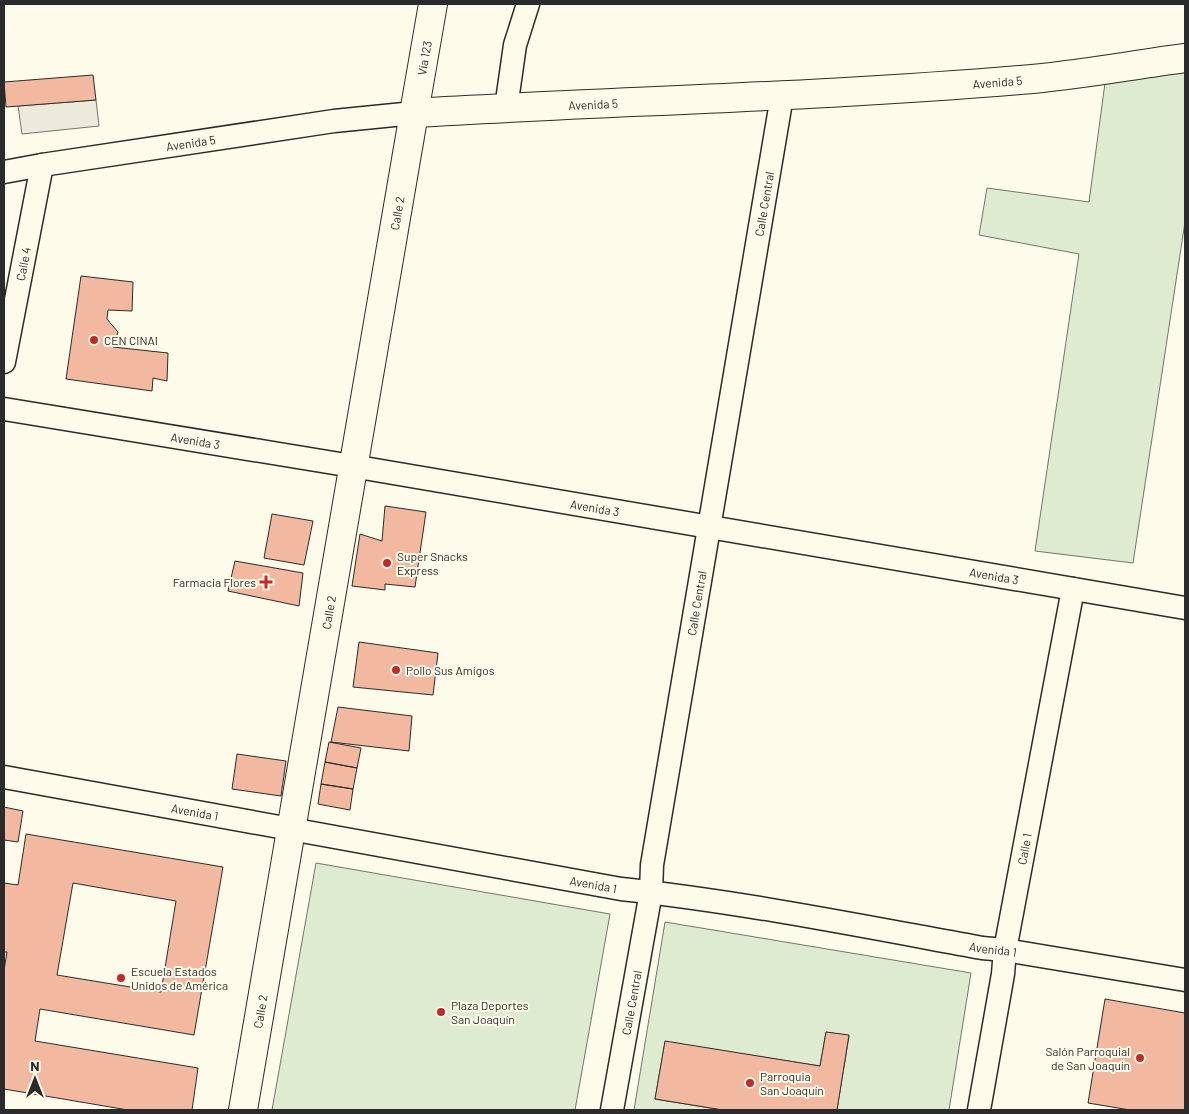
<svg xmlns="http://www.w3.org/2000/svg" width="1189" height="1114" viewBox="0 0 1189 1114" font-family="Barlow,sans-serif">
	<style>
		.green { fill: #deebd1; stroke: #74746e }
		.parking { fill: #eceadb; stroke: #74746e }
		.building { fill: #f2b8a0; stroke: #2b2b2b; fill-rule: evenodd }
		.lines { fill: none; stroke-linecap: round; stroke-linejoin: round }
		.minor-casing { stroke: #2b2b2b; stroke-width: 25 }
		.tertiary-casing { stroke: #2b2b2b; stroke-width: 30 }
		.secondary-casing { stroke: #2b2b2b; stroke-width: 30 }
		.minor { stroke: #fdfbea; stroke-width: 22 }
		.tertiary { stroke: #fdfbea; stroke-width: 28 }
		.secondary { stroke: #fdfbea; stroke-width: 28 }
		.poi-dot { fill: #c62828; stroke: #fdfbea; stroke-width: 2 }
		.labels { text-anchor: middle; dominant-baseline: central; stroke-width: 4; stroke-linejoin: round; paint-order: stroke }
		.street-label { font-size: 12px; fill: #2b2b2b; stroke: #fdfbea }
		.poi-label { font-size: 12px; fill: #2b2b2b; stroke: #fdfbea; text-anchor: start }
	</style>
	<rect width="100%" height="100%" fill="#fdfbea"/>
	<!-- green -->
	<path class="green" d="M1185,71V222L1133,563L1035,551L1079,254L979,235L987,188L1089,202L1105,83Z
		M316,863L610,914L575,1110H272Z
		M665,922L971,973L949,1110H837L849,1036L826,1032L820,1066L665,1042L655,1099L723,1110H634Z"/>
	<!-- parking -->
	<path class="parking" d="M96,100L99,126L22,134L18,106Z"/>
	<!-- building -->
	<path class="building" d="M93,75L96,100L6,107L4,82Z
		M81,276L133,282L132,311L108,310L107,319L118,332L113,347L168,353L167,381L153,378L152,391L66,379Z
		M385,506L426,512L415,587L385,584V590L352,586L360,534L382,541Z
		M272,514L313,521L304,565L264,558Z
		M235,561L303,573L299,606L228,591Z
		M359,642L438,653L433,695L353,687Z
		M338,707L412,716L409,751L331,742Z
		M329,742L361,748L357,768L325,762Z
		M237,754L286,761L281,796L232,789Z
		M325,762L357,768L353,789L321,784Z
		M321,784L353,789L350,810L318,804Z
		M4,807L23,811L18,842L4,840Z
		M26,834L223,867L194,1035L40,1009L35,1041L198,1068L192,1110H128L4,1089V970L7,952H4V883L18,885ZM73,883L176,901L161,992L57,975Z
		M1105,999L1185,1013V1110H1130L1088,1103Z
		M826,1032L849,1035L837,1110H723L655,1099L665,1041L820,1066Z"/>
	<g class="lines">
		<!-- minor casing -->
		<g class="minor-casing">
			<g id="minor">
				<path d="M506,108L515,45L528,4"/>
				<path id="s1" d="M4,172L42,165L334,121L414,113"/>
				<path id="s2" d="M4,362L42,165"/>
				<path id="s3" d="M4,409L352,466L1185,608"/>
				<path id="s4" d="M4,777L621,889C742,902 862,926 982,948L1005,950L1185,980"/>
				<path id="s5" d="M612,1110L651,892L652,865L782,96"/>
				<path id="s6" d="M979,1110L1003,974L1005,950L1073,589"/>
			</g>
		</g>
		<!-- tertiary casing -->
		<g class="tertiary-casing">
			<g id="tertiary">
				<path id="s7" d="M243,1110L414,113"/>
			</g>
		</g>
		<!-- secondary casing -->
		<g class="secondary-casing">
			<g id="secondary">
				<path id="s8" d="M433,4L414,113C616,101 818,97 1020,80C1075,76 1131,65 1185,58"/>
			</g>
		</g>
		<!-- minor -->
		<use href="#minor" class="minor"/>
		<!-- tertiary -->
		<use href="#tertiary" class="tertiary"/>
		<!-- secondary -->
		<use href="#secondary" class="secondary"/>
	</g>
	<!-- markers -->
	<g class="poi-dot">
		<circle cx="94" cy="340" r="5"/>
		<circle cx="387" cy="563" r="5"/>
		<path d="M263.5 574.5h5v5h5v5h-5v5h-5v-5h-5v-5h5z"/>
		<circle cx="396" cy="670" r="5"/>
		<circle cx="121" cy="978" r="5"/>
		<circle cx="441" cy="1012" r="5"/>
		<circle cx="1140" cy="1058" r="5"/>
		<circle cx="750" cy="1083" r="5"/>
	</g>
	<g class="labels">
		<!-- street labels -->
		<g class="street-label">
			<text transform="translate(424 58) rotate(-80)">Vía 123</text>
			<text stroke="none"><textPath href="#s8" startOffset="695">Avenida 5</textPath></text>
			<text stroke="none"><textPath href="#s8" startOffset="290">Avenida 5</textPath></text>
			<text stroke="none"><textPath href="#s1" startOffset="189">Avenida 5</textPath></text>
			<text stroke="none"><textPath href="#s5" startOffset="919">Calle Central</textPath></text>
			<text stroke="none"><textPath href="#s7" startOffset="910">Calle 2</textPath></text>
			<text stroke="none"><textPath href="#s2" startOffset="100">Calle 4</textPath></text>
			<text stroke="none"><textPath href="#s3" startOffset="194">Avenida 3</textPath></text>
			<text stroke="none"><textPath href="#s3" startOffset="599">Avenida 3</textPath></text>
			<text stroke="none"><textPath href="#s3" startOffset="1004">Avenida 3</textPath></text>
			<text stroke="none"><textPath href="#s5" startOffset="514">Calle Central</textPath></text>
			<text stroke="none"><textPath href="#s7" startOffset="505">Calle 2</textPath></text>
			<text stroke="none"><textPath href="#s4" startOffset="194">Avenida 1</textPath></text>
			<text stroke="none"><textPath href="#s6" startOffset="265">Calle 1</textPath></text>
			<text stroke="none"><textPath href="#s4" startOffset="599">Avenida 1</textPath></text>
			<text stroke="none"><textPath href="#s4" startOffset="1004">Avenida 1</textPath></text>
			<text stroke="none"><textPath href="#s5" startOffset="109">Calle Central</textPath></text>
			<text stroke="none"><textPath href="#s7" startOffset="100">Calle 2</textPath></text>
		</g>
		<!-- poi labels -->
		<g class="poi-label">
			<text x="104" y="340">CEN CINAI</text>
			<text x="397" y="556">Super Snacks<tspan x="397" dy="14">Express</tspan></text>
			<text x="256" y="582" text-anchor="end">Farmacia Flores</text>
			<text x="406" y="670">Pollo Sus Amigos</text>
			<text x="131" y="971">Escuela Estados<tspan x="131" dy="14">Unidos de América</tspan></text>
			<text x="451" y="1005">Plaza Deportes<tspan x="451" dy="14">San Joaquín</tspan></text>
			<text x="1130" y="1051" text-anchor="end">Salón Parroquial<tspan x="1130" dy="14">de San Joaquín</tspan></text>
			<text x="760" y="1076">Parroquia<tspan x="760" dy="14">San Joaquín</tspan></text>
		</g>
	</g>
	<!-- border -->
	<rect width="1189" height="1114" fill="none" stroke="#2b2b2b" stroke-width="10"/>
	<!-- north arrow -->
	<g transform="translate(35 1079)" stroke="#fdfbea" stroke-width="4" paint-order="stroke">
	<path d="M0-4L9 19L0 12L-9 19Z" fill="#2b2b2b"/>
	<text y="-8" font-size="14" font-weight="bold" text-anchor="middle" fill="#2b2b2b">N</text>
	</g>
</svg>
